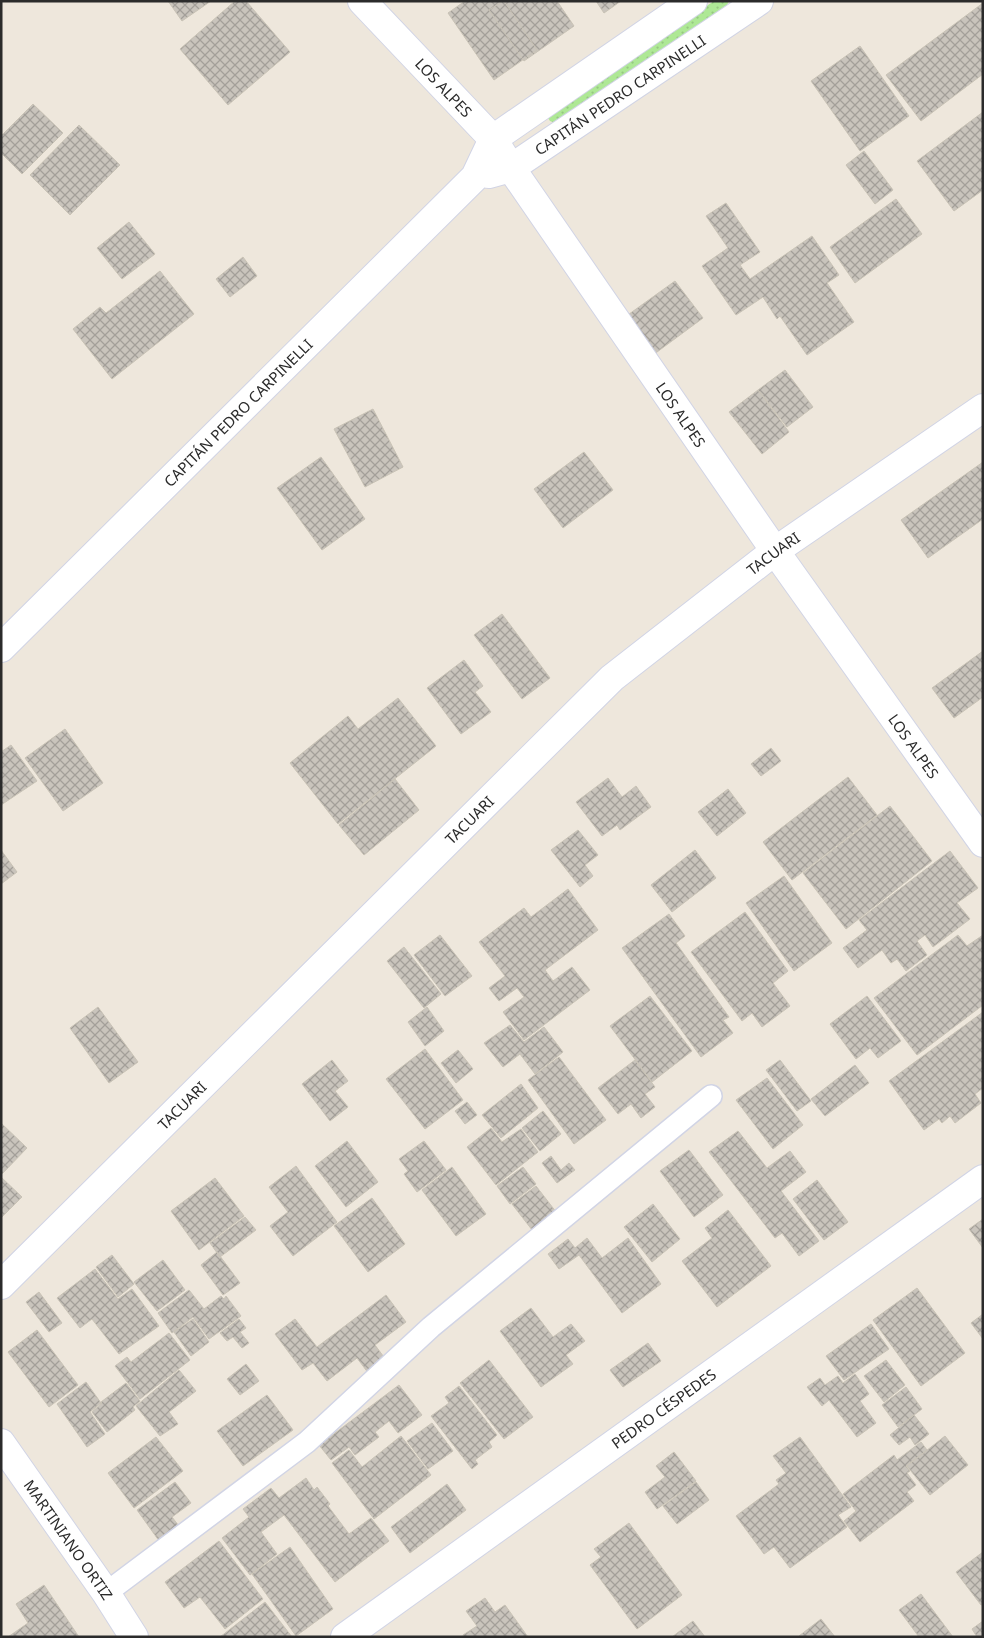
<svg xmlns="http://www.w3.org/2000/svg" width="984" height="1638" viewBox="0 0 984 1638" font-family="'Noto Sans',sans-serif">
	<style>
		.grass { fill: url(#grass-dots) }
		.building { fill: url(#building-cross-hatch); stroke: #c9c3b6 }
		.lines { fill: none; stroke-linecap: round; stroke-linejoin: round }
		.service-casing { stroke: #d1d4e5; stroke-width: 24 }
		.minor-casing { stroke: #d1d4e5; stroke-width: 30 }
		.tertiary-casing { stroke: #d1d4e5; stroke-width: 30 }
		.service { stroke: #fff; stroke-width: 21 }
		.minor { stroke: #fff; stroke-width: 28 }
		.tertiary { stroke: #fff; stroke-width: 28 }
		.labels { text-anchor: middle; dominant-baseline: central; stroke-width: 5; stroke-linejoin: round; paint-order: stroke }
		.street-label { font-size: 15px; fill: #2b2b2b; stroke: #fff }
	</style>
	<defs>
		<pattern id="grass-dots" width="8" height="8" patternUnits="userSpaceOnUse" patternTransform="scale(1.25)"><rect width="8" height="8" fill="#aee895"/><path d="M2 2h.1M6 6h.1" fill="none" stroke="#96c781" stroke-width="1.8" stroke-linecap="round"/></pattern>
		<pattern id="building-cross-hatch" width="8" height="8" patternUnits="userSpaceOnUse" patternTransform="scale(1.25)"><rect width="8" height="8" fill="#c9c4bc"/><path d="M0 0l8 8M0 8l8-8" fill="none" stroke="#a39f99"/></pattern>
	</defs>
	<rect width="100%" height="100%" fill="#eee7dc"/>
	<!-- grass -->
	<path class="grass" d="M714,1H729L727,5L555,123L550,121L548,118V113Z"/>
	<!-- building -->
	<path class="building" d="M168,1H211L182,21Z
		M235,1H246L290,52L228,105L180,49Z
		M465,1H504L537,50L494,80L448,13Z
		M503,1H557L574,26L524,61L489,10Z
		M596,1H621L604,13Z
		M983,3V74L921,121L886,75Z
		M860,46L909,116L860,151L811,81Z
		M33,104L63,133L22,174L1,153V136Z
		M983,112V190L954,211L917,161Z
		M79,125L120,165L70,215L30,175Z
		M864,151L893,190L875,204L846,165Z
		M896,199L922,234L855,283L830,247Z
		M726,203L760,252L740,265L750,279L812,236L839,275L827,283L854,322L807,355L780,316L777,319L763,297L736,315L702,266L728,248L706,216Z
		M129,222L155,254L122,279L97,248Z
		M243,257L257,276L230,297L216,279Z
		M160,271L194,314L112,379L73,329L100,307L106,313Z
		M675,281L703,318L653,355L625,317Z
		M785,370L813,407L787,427L758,390Z
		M758,390L789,432L762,454L729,412Z
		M373,409L403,467L365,487L334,429Z
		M584,452L613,490L563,528L534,489Z
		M321,457L365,519L322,550L277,488Z
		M983,462V519L928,558L901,520Z
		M502,614L550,678L522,699L474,635Z
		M983,651V697L954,718L932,688Z
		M464,660L483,686L475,692L491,712L461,734L427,688Z
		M398,698L436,746L338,824L290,763L348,716L358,729Z
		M65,729L103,783L63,811L25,758Z
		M11,745L37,781L1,805V752Z
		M771,748L781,761L761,776L751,764Z
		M848,777L877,815L792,880L763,842Z
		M608,778L622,797L636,786L651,807L620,830L617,825L602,836L576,802Z
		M395,779L419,810L364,855L339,825Z
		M728,789L746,813L717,836L698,812Z
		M890,806L932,861L846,929L803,873Z
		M578,830L598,855L585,865L593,876L580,887L551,850Z
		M1,850L17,872L1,884Z
		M695,850L716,878L672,912L651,885Z
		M950,851L978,888L957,903L970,919L933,947L925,935L917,941L927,955L906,971L897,959L891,963L882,950L858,968L843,948L867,930L859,920Z
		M784,876L832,943L794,971L746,903Z
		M568,889L598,930L545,970L553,981L572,967L590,990L524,1040L503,1012L524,997L517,988L499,1001L489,988L505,976L479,942L524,908L531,917Z
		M745,912L788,971L773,983L790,1006L762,1027L752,1013L742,1021L691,952Z
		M669,914L685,936L676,943L729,1017L723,1020L733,1033L701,1057L622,948Z
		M440,935L472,976L445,996L414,955Z
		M958,935L967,946L983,935V1005L917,1055L874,998Z
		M404,947L441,994L424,1008L387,961Z
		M650,996L692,1051L652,1082L610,1026Z
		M867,996L901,1041L878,1058L870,1048L856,1059L830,1024Z
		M98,1007L138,1062L109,1083L70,1028Z
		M427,1007L444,1031L425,1046L408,1022Z
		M983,1012V1088L975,1094L981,1103L955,1123L950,1116L942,1123L939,1119L924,1130L889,1081Z
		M510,1025L524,1042L544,1027L563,1052L535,1074L520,1054L503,1067L484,1043Z
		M425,1049L463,1100L425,1129L386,1079Z
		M458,1050L473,1069L456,1083L441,1063Z
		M559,1057L606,1120L574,1144L528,1080Z
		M332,1060L348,1081L335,1091L348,1107L330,1121L302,1084Z
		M635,1060L655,1087L645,1094L655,1107L641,1118L631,1104L618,1114L598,1088Z
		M780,1060L811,1101L797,1111L766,1070Z
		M855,1065L869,1083L825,1116L811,1099Z
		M767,1078L803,1125L773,1149L736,1100Z
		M521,1084L538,1108L501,1138L482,1115Z
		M467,1102L477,1115L465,1124L455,1111Z
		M543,1111L561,1134L540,1151L522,1128Z
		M1,1123L27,1148L1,1175Z
		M491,1128L502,1142L521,1129L538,1152L496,1185L467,1147Z
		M738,1131L767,1168L790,1151L806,1172L781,1191L819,1241L799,1256L782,1233L775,1238L709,1152Z
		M347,1141L378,1182L346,1207L315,1166Z
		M424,1141L446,1170L417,1192L404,1174L408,1171L399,1159Z
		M689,1150L723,1195L694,1217L660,1171Z
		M551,1156L561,1170L569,1163L575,1170L557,1183L542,1163Z
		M296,1166L337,1222L293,1256L270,1226L288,1212L269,1187Z
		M452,1167L486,1214L456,1236L422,1190Z
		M523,1167L536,1184L510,1204L497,1186Z
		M1,1177L22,1197L1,1218Z
		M215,1178L244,1216L199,1250L171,1211Z
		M817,1180L848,1222L824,1240L793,1199Z
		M536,1186L560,1217L536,1235L512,1204Z
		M372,1198L405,1244L368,1272L334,1226Z
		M653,1204L680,1239L652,1262L624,1227Z
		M728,1210L771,1266L717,1307L682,1261L712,1238L705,1228Z
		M245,1217L256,1230L220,1257L210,1243Z
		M983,1219V1248L969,1229Z
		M587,1238L602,1258L628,1238L661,1284L622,1313L579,1255L559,1269L548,1254L568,1239L575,1248Z
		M217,1252L240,1283L223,1295L201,1265Z
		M112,1255L134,1284L118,1297L96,1267Z
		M163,1260L185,1290L157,1311L134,1282Z
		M95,1269L118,1299L132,1289L159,1326L119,1354L92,1319L80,1328L57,1298Z
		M917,1288L965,1353L921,1386L873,1320Z
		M189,1290L204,1309L221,1296L224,1299L226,1296L241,1316L209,1339L193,1317L172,1333L158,1313Z
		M39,1292L62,1323L49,1332L26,1302Z
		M386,1295L406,1322L375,1345L389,1364L372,1378L357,1358L327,1381L313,1363L302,1370L275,1334L295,1319L317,1347Z
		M531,1308L553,1337L571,1324L585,1341L566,1355L573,1364L541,1387L500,1331Z
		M983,1314V1339L971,1323Z
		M193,1319L209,1342L191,1356L174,1332Z
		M239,1319L246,1328L240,1332L249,1343L242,1348L233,1337L227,1341L220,1333Z
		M871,1324L889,1349L844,1380L826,1356Z
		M37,1330L78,1385L49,1407L8,1352Z
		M169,1333L190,1360L140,1399L115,1366L127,1357L131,1362Z
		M648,1343L661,1361L623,1387L610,1370Z
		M489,1360L533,1417L504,1439L460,1383Z
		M886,1360L905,1385L884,1402L864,1376Z
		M246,1364L259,1381L240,1395L227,1379Z
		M179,1370L196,1391L169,1412L178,1424L160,1436L136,1406Z
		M855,1374L869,1394L860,1401L876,1423L857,1437L829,1400L822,1406L807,1387L820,1378L825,1385L838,1376L843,1383Z
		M86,1382L101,1403L90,1412L105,1434L87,1447L57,1404Z
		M126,1383L140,1401L133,1407L135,1410L107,1432L92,1412L102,1403L101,1402Z
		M399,1385L422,1415L398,1433L389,1421L375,1432L379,1437L355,1455L349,1447L331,1460L319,1445Z
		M459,1386L497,1435L489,1442L492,1447L475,1460L478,1464L472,1469L431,1416L449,1403L445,1397Z
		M906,1387L922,1409L898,1427L882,1405Z
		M267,1395L293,1430L243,1466L217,1431Z
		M914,1415L929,1434L915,1445L910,1437L899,1445L890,1435Z
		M432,1423L453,1451L428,1469L407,1441Z
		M401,1436L431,1475L374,1519L332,1463L349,1450L362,1467Z
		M945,1436L968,1465L930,1495L907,1466Z
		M156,1437L183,1471L134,1508L108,1473Z
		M800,1437L851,1507L838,1515L847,1527L790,1568L774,1547L764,1554L736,1516L779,1484L776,1480L786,1473L773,1456Z
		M921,1442L927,1450L906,1466L910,1471L907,1473L916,1485L907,1492L914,1501L860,1542L844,1521L856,1511L843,1494L894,1455L897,1460Z
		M674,1452L696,1481L657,1509L645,1492L665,1477L656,1466Z
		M306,1478L314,1490L317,1487L330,1504L328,1506L349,1534L371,1518L389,1541L335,1582L284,1515L261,1532L277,1554L250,1575L222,1538L249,1517L243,1509L271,1488L279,1498Z
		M175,1482L191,1503L172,1517L182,1530L162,1545L137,1510Z
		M696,1482L709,1500L677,1524L663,1506Z
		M447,1484L466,1510L410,1553L391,1527Z
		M629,1523L682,1595L637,1629L590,1565L601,1557L594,1549Z
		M219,1541L263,1599L225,1629L200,1597L184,1608L165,1582Z
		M290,1547L333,1609L296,1636L252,1574Z
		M983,1552V1604L981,1605L956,1572Z
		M44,1585L79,1637H8L28,1623L16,1604Z
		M921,1594L953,1637H919L899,1610Z
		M485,1598L495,1612L505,1605L528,1637H464L463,1635L477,1626L466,1611Z
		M265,1602L292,1637H220Z
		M821,1619L835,1637H800L799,1636Z
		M693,1621L705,1637H672Z
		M983,1621V1637H977L972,1629Z"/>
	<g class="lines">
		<!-- service casing -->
		<g class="service-casing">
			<path id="service" d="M106,1593L307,1442L431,1327L711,1096"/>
		</g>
		<!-- minor casing -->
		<g class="minor-casing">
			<g id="minor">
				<path id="s1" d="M489,174L511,168L759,1"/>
				<path id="s2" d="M1,648L475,177L493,139L693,1"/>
				<path id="s3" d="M1,1285L612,678L775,551L983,408"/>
				<path id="s4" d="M1,1443L106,1593L134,1637"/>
				<path id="s5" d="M345,1637L983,1179"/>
			</g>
		</g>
		<!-- tertiary casing -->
		<g class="tertiary-casing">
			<g id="tertiary">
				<path id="s6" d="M362,1L493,139L511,168L775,551L983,843"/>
			</g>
		</g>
		<!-- service -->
		<use href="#service" class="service"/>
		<!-- minor -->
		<use href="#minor" class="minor"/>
		<!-- tertiary -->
		<use href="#tertiary" class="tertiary"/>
	</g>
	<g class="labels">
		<!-- street labels -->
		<g class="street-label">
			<text stroke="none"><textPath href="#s6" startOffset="119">LOS ALPES</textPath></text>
			<text stroke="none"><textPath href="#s1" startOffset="154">CAPITÁN PEDRO CARPINELLI</textPath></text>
			<text stroke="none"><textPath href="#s2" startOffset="334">CAPITÁN PEDRO CARPINELLI</textPath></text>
			<text stroke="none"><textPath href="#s6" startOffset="524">LOS ALPES</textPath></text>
			<text stroke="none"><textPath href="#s3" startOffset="1065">TACUARI</textPath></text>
			<text stroke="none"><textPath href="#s6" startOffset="929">LOS ALPES</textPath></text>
			<text stroke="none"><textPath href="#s3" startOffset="660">TACUARI</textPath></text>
			<text stroke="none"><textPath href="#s3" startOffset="255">TACUARI</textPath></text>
			<text stroke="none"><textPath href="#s5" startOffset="392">PEDRO CÉSPEDES</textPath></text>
			<text stroke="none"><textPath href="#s4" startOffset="118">MARTINIANO ORTIZ</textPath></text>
		</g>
	</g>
	<!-- border -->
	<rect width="984" height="1638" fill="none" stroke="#2b2b2b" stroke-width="5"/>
</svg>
